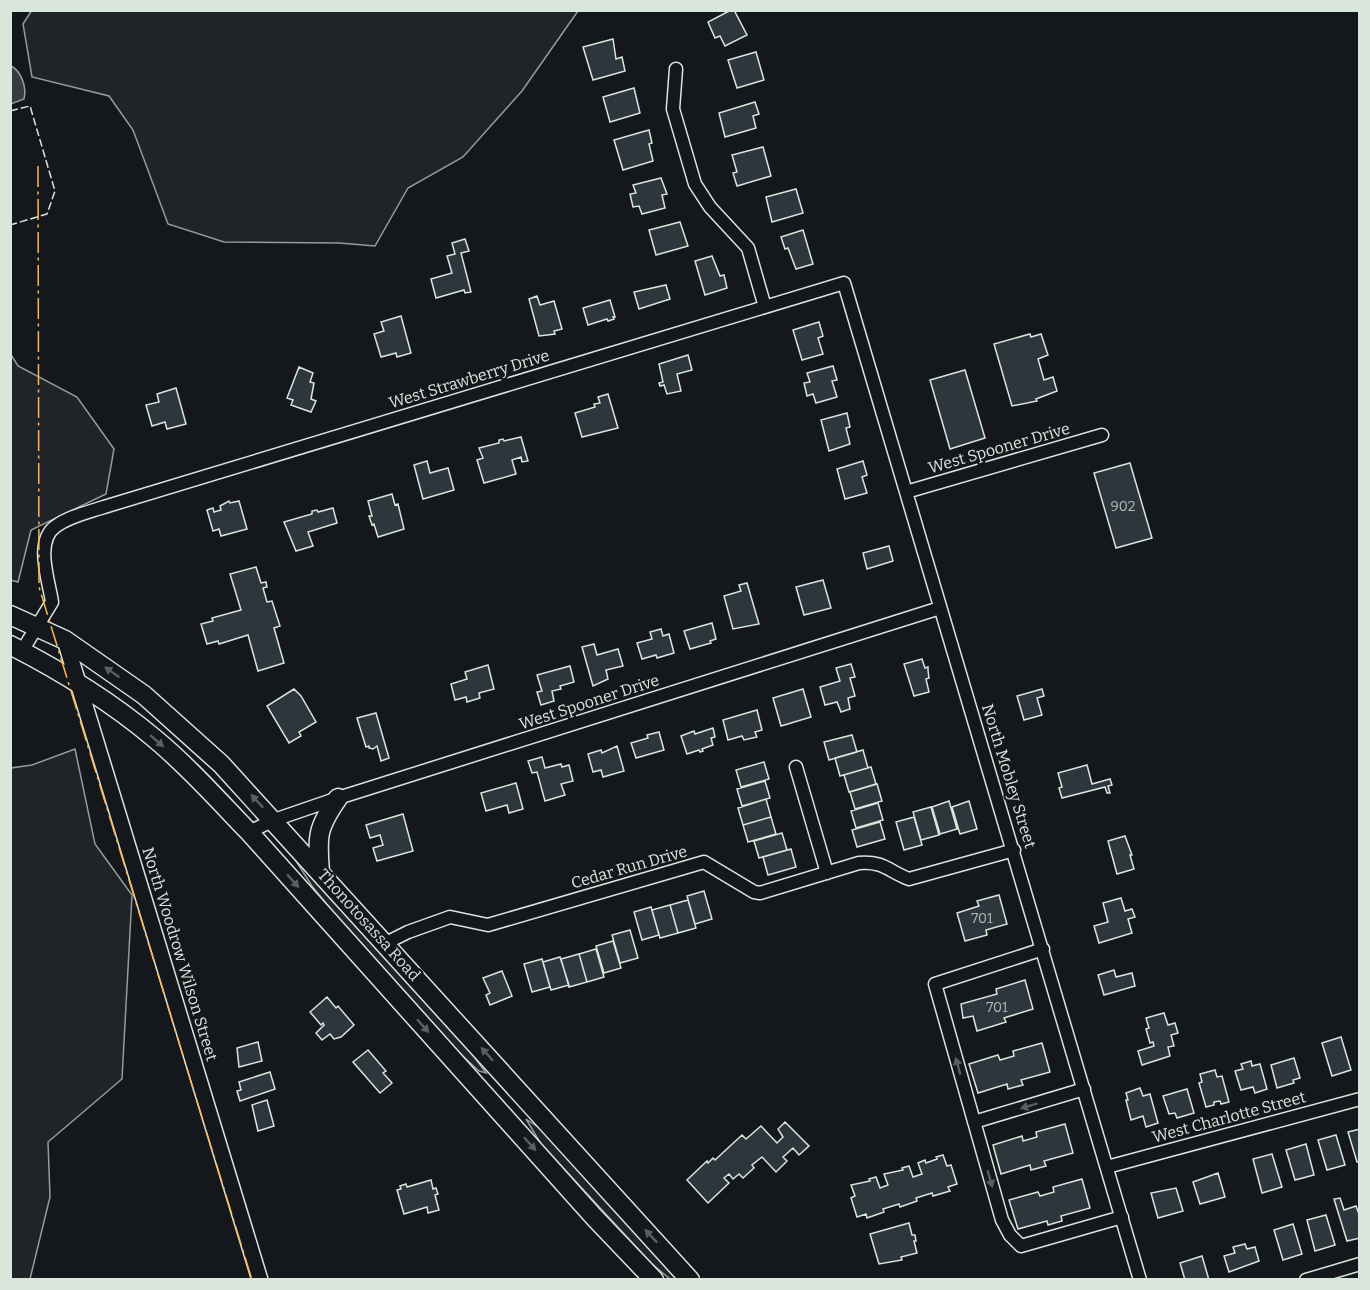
<svg xmlns="http://www.w3.org/2000/svg" width="1370" height="1290" viewBox="0 0 1370 1290" font-family="Bitter,serif">
	<style>
		.green { fill: #202428; stroke: #939e99; stroke-width: 1.5 }
		.water { fill: #363b3e; stroke: #939e99; stroke-width: 1.5 }
		.building { fill: #2c363c; stroke: #d8e6dc; stroke-width: 1.5 }
		.lines { fill: none; stroke-linecap: round; stroke-linejoin: round }
		.minor-casing { stroke: #d8e6dc; stroke-width: 15 }
		.tertiary-casing { stroke: #d8e6dc; stroke-width: 18 }
		.secondary-casing { stroke: #d8e6dc; stroke-width: 21 }
		.minor { stroke: #14181c; stroke-width: 12 }
		.tertiary { stroke: #14181c; stroke-width: 15 }
		.secondary { stroke: #14181c; stroke-width: 18 }
		.fence { stroke: #d8e6dc; stroke-width: 1.5; stroke-dasharray: 8 3; stroke-linecap: butt }
		.power { stroke: #ffb74d; stroke-width: 1.5; stroke-dasharray: 21 4.5 3 4.5; stroke-linecap: butt }
		.oneway { fill: #59605f }
		.labels { text-anchor: middle; dominant-baseline: central; stroke-width: 4.5; stroke-linejoin: round; paint-order: stroke }
		.number-label { font-size: 14px; fill: #adbab4 }
		.street-label { font-size: 16px; fill: #d8e6dc; stroke: #14181c }
	</style>
	<rect width="100%" height="100%" fill="#14181c"/>
	<!-- green -->
	<path class="green" d="M32,10H578V11L522,91L463,157L408,188L375,246L339,243L224,242L168,224L133,130L109,96L32,77L23,24Z
		M10,353L18,366L77,397L114,449L106,494L31,530L18,582L10,580Z
		M75,749L95,844L132,895L122,1079L48,1142L50,1197L30,1279H11V768L32,765Z
		M298,860L459,1036L486,1073L479,1071L456,1050L341,922L312,886L296,861Z
		M526,1119L550,1135L679,1279H670L652,1264L541,1144Z"/>
	<!-- water -->
	<path class="water" d="M11,66C21,71 27,87 24,99L11,104Z"/>
	<!-- building -->
	<path class="building" d="M731,10H734L747,35L725,46L720,36L715,38L708,22Z
		M613,39L616,59L622,57L625,71L593,80L583,47Z
		M756,52L764,80L737,88L728,60Z
		M634,88L640,113L610,122L603,97Z
		M755,102L759,114L753,116L756,128L725,137L719,113Z
		M649,130L652,143L649,144L653,161L623,170L614,140Z
		M763,147L771,176L737,186L733,173L737,172L732,155Z
		M661,178L667,194L662,195L665,208L642,214L639,206L633,207L630,194L636,193L633,185Z
		M796,189L803,213L772,222L766,197Z
		M680,222L688,246L656,255L649,230Z
		M803,230L813,264L796,269L788,248L785,249L781,237Z
		M465,239L469,251L461,253L471,292L465,293L464,290L436,298L431,279L452,273L447,256L455,254L452,243Z
		M712,256L720,276L724,275L727,288L705,295L695,261Z
		M666,285L670,299L639,309L634,292Z
		M537,296L540,305L554,301L562,329L554,331L555,334L539,336L529,299Z
		M610,300L615,317H613L614,319L608,321L607,319L588,325L583,308Z
		M401,316L411,353L397,357L396,353L381,357L374,334L384,331L381,322Z
		M819,322L823,336L818,338L823,354L802,360L793,330Z
		M1030,334L1031,337L1041,334L1048,355L1038,359L1044,380L1053,377L1057,391L1036,399L1037,401L1012,406L994,344Z
		M688,355L692,370L677,374L681,391L667,394L664,385L660,386L659,383L663,382L659,364Z
		M833,366L837,380L832,381L837,397L816,403L813,394L807,396L804,383L810,382L807,373Z
		M299,367L313,373L310,382L314,383L311,399L316,401L311,412L291,405L293,400L287,398Z
		M965,370L985,438L950,449L930,380Z
		M176,388L186,424L167,429L165,422L152,426L146,405L159,402L157,394Z
		M608,394L618,428L582,437L575,413L595,407L594,404L600,403L598,397Z
		M847,413L850,427L846,428L850,444L829,451L821,420Z
		M521,437L528,461L522,462L521,457L512,460L516,474L484,483L477,460L483,458L479,448L499,443V440L503,439L504,441Z
		M427,461L430,473L448,468L454,490L423,499L414,465Z
		M863,461L867,475L862,477L867,493L845,499L837,469Z
		M1130,463L1152,538L1116,548L1094,473Z
		M392,494L395,505L398,504L404,529L378,537L374,524L372,525L369,516H372L368,501Z
		M229,501L230,503L239,501L247,529L221,536L219,529L213,531L207,510L213,508L214,512L221,510L220,506Z
		M333,508L337,523L308,532L313,546L296,551L284,522L312,514V511L317,510L318,512Z
		M889,546L893,561L867,569L863,553Z
		M256,567L261,583L266,582L267,587L263,588L267,602L272,601L280,626L274,628L284,663L258,671L248,635L219,644L218,641L207,644L201,624L213,621L212,618L241,610L230,574Z
		M823,580L831,608L804,615L796,587Z
		M747,583L759,624L733,629L724,596L741,591L739,585Z
		M712,623L716,639L710,641L711,643L690,649L684,631Z
		M661,629L663,636L669,634L674,653L657,658L656,655L642,659L637,643L652,639L650,632Z
		M594,644L597,655L618,649L623,666L606,670L608,679L593,686L582,647Z
		M922,659L925,668L928,667V670L929,678L926,679L929,692L914,696L904,664Z
		M851,664L855,677L850,678L855,696L848,698L850,709L841,712L837,702L825,705L820,687L840,681L836,668Z
		M488,665L494,689L479,693L480,698L467,702L466,697L455,700L451,684L467,679L465,672Z
		M570,666L574,682L560,686L561,689L552,691L554,701L541,705L537,692L542,691L537,675Z
		M294,689L301,696L316,722L299,732L301,736L289,743L267,706Z
		M803,689L811,717L781,726L773,698Z
		M1042,689L1044,696L1037,698L1042,715L1024,720L1017,696Z
		M757,710L762,730L755,732L757,737L744,740L742,736L728,740L723,720Z
		M376,713L389,758L381,761L377,746L373,749L369,748V746L366,747L357,718Z
		M713,728L715,737L711,738L713,745L702,749L703,751L700,752L699,750L687,754L681,736L694,731L695,734Z
		M659,732L664,750L636,758L631,743L648,738L647,735Z
		M852,735L857,752L829,760L824,742Z
		M617,746L624,771L603,777L601,770L593,772L588,754L601,750L602,753Z
		M863,750L868,768L840,776L835,758Z
		M542,757L545,768L561,764L562,767L569,765L573,781L561,784L565,795L545,801L537,772L532,773L528,761Z
		M764,762L769,779L741,787L736,770Z
		M1087,765L1092,784L1110,779L1112,785L1108,786L1110,793H1107L1105,787L1062,798L1059,788L1062,787L1058,773Z
		M871,767L876,784L849,792L844,775Z
		M765,781L770,798L742,806L737,789Z
		M516,783L523,809L509,813L507,805L486,811L481,793Z
		M877,784L882,801L855,809L850,792Z
		M766,799L771,817L743,825L738,808Z
		M949,801L957,829L940,834L932,807Z
		M969,801L977,829L960,834L952,807Z
		M878,803L883,820L856,828L851,811Z
		M931,807L939,835L921,840L913,812Z
		M403,814L413,851L377,861L373,848L383,845L380,835L370,838L366,825Z
		M771,817L776,834L748,842L743,825Z
		M914,817L922,845L904,850L896,822Z
		M880,822L885,839L857,847L852,830Z
		M782,833L787,850L759,858L754,841Z
		M1125,836L1132,855H1130L1134,869L1117,874L1108,841Z
		M791,849L796,867L768,875L763,857Z
		M704,891L712,919L695,924L687,896Z
		M999,895L1007,924L986,930L987,935L965,941L957,913L979,906L977,901Z
		M1121,898L1125,911L1132,909L1135,917L1128,919L1132,933L1099,943L1094,926L1108,922L1103,903Z
		M688,900L696,928L678,933L670,905Z
		M670,905L678,933L660,938L652,910Z
		M651,907L659,935L642,940L634,912Z
		M630,930L638,958L620,963L612,935Z
		M613,941L621,968L604,973L596,946Z
		M596,949L604,977L587,982L579,954Z
		M579,954L587,982L569,987L561,959Z
		M560,957L569,985L551,990L543,962Z
		M542,959L550,987L532,992L524,964Z
		M1114,970L1116,977L1132,973L1135,986L1104,995L1098,975Z
		M502,971L512,996L490,1005L486,995L490,993L483,978Z
		M1025,980L1033,1009L1004,1018L1006,1022L977,1031L973,1016L963,1018L961,1004L997,994L996,989Z
		M327,997L336,1008L338,1006L354,1025L341,1037L334,1039L330,1034L322,1040L316,1033L324,1025L323,1023L321,1025L310,1012Z
		M1164,1013L1168,1025L1175,1023L1178,1033L1171,1035L1174,1046L1168,1047L1170,1056L1142,1065L1138,1051L1154,1046L1153,1042L1150,1043L1146,1029L1149,1028L1146,1018Z
		M1341,1037L1351,1070L1332,1076L1322,1043Z
		M258,1042L262,1061L239,1067L237,1048Z
		M1042,1043L1050,1072L1021,1080L1023,1085L1008,1089L1007,1084L978,1093L969,1064L998,1055L1000,1060L1014,1056L1013,1051Z
		M368,1050L386,1071L383,1073L392,1083L380,1093L353,1062Z
		M1294,1058L1300,1078L1293,1080L1294,1083L1277,1088L1271,1065Z
		M1251,1061L1252,1066L1260,1064L1267,1089L1255,1093L1253,1087L1241,1090L1235,1071L1243,1069L1241,1064Z
		M1215,1070L1217,1077L1222,1076L1229,1102L1221,1104L1220,1101L1214,1102V1105L1206,1107L1199,1083L1202,1082L1200,1074Z
		M270,1072L275,1089L240,1101L237,1091L241,1090L239,1082Z
		M1140,1088L1143,1096L1150,1094L1158,1123L1146,1127L1143,1116L1131,1120L1126,1100H1128L1126,1093Z
		M1187,1089L1194,1113L1177,1118L1175,1113L1169,1114L1163,1096Z
		M267,1100L274,1126L258,1131L252,1105Z
		M785,1122L809,1146L799,1155L793,1148L783,1157L787,1161L776,1172L762,1157L752,1165L754,1168L743,1178L739,1174L733,1179L729,1174L724,1178L729,1183L708,1203L687,1180L707,1161L708,1163L713,1158L715,1160L742,1135L746,1139L761,1126L777,1143L783,1137L778,1129Z
		M1065,1124L1073,1153L1044,1161L1046,1166L1031,1170L1030,1165L1001,1174L993,1145L1022,1136L1023,1141L1037,1137L1036,1132Z
		M1360,1129V1162H1357L1348,1132Z
		M1336,1135L1345,1165L1327,1170L1318,1140Z
		M1306,1144L1314,1175L1295,1180L1286,1150Z
		M1272,1154L1282,1187L1262,1193L1253,1159Z
		M943,1155L947,1166L951,1165L957,1184L948,1187L950,1191L933,1196L932,1193L916,1198L917,1201L900,1207L899,1204L883,1209L884,1212L867,1218L866,1214L857,1217L851,1198L855,1196L851,1185L870,1181L869,1179L876,1177L880,1188L888,1185L884,1174L903,1170L902,1168L909,1166L913,1177L922,1174L918,1163L925,1160L926,1163L937,1159L936,1157Z
		M1218,1173L1225,1197L1200,1204L1193,1182Z
		M1082,1179L1090,1208L1061,1216L1062,1221L1048,1225L1047,1221L1018,1229L1009,1200L1038,1192L1040,1196L1054,1192L1053,1187Z
		M431,1180L433,1189L436,1188L438,1194L435,1195L439,1210L428,1213L427,1207L404,1214L397,1190L401,1189L400,1186L406,1184L407,1187Z
		M1176,1188L1183,1211L1158,1218L1151,1193Z
		M1340,1198L1344,1210L1356,1206L1360,1217V1238L1347,1241L1334,1199Z
		M1326,1215L1335,1245L1315,1251L1307,1220Z
		M909,1223L912,1235H915L916,1241H914L917,1253L901,1257L902,1260L879,1264L870,1234Z
		M1293,1224L1302,1254L1283,1260L1274,1230Z
		M1245,1244L1247,1249L1255,1247L1259,1261L1229,1272L1224,1256L1235,1253L1233,1247Z
		M1202,1256L1209,1280H1185L1180,1263Z"/>
	<g class="lines">
		<!-- minor casing -->
		<g class="minor-casing">
			<path id="minor" d="M676,69L673,109L695,184L710,207L748,248L765,307
				M906,492L1102,435
				M22,651L52,602C49,581 34,541 56,526C70,516 89,512 104,507L844,283L1140,1280
				M796,767L827,873
				M249,832L274,820L338,798L940,608
				M386,943L408,932L450,917L488,925L704,862L754,892L760,893L859,863C884,861 888,871 909,879L1014,850
				M1043,949L935,984L1002,1220L1010,1235L1021,1246L1122,1217
				M974,1122L1084,1089
				M1107,1167L1360,1099
				M1306,1280L1360,1264"/>
		</g>
		<!-- tertiary casing -->
		<g class="tertiary-casing">
			<path id="tertiary" d="M65,640L260,1280"/>
		</g>
		<!-- secondary casing -->
		<g class="secondary-casing">
			<path id="secondary" d="M10,615L65,640L144,695L221,764L690,1280
				M10,645C61,671 110,701 154,738C188,766 218,800 249,832L594,1217L654,1280
				M320,872C317,836 317,828 338,798"/>
		</g>
		<!-- minor -->
		<use href="#minor" class="minor"/>
		<!-- tertiary -->
		<use href="#tertiary" class="tertiary"/>
		<!-- secondary -->
		<use href="#secondary" class="secondary"/>
		<!-- fence -->
		<path class="fence" d="M10,111L30,106L55,191L47,214L10,225"/>
		<!-- power -->
		<path class="power" d="M38,166L39,587L252,1280"/>
	</g>
	<!-- one-way arrows -->
	<defs><path id="oneway-solid" d="M-6-.8H1V-3.2L6.5 0L1 3.2V.8H-6Z" transform="scale(1.5)"/></defs>
	<g class="oneway">
		<use href="#oneway-solid" transform="translate(112 672) rotate(-145)"/>
		<use href="#oneway-solid" transform="translate(157 741) rotate(41)"/>
		<use href="#oneway-solid" transform="translate(257 801) rotate(-133)"/>
		<use href="#oneway-solid" transform="translate(293 881) rotate(48)"/>
		<use href="#oneway-solid" transform="translate(423 1026) rotate(48)"/>
		<use href="#oneway-solid" transform="translate(487 1054) rotate(-132)"/>
		<use href="#oneway-solid" transform="translate(958 1066) rotate(-105)"/>
		<use href="#oneway-solid" transform="translate(1029 1106) rotate(163)"/>
		<use href="#oneway-solid" transform="translate(530 1144) rotate(48)"/>
		<use href="#oneway-solid" transform="translate(990 1179) rotate(74)"/>
		<use href="#oneway-solid" transform="translate(651 1236) rotate(-133)"/>
	</g>
	<g class="labels">
		<!-- number labels -->
		<g class="number-label">
			<text x="1123" y="506">902</text>
			<text x="982" y="918">701</text>
			<text x="997" y="1007">701</text>
		</g>
		<!-- street labels -->
		<g class="street-label">
			<text transform="translate(469 379) rotate(-17)">West Strawberry Drive</text>
			<text transform="translate(999 448) rotate(-16)">West Spooner Drive</text>
			<text transform="translate(589 702) rotate(-18)">West Spooner Drive</text>
			<text transform="translate(1009 776) rotate(73)">North Mobley Street</text>
			<text transform="translate(629 867) rotate(-16)">Cedar Run Drive</text>
			<text transform="translate(369 925) rotate(48)">Thonotosassa Road</text>
			<text transform="translate(180 954) rotate(73)">North Woodrow Wilson Street</text>
			<text transform="translate(1229 1117) rotate(-15)">West Charlotte Street</text>
		</g>
	</g>
	<!-- border -->
	<rect width="1370" height="1290" fill="none" stroke="#d8e6dc" stroke-width="24"/>
</svg>
